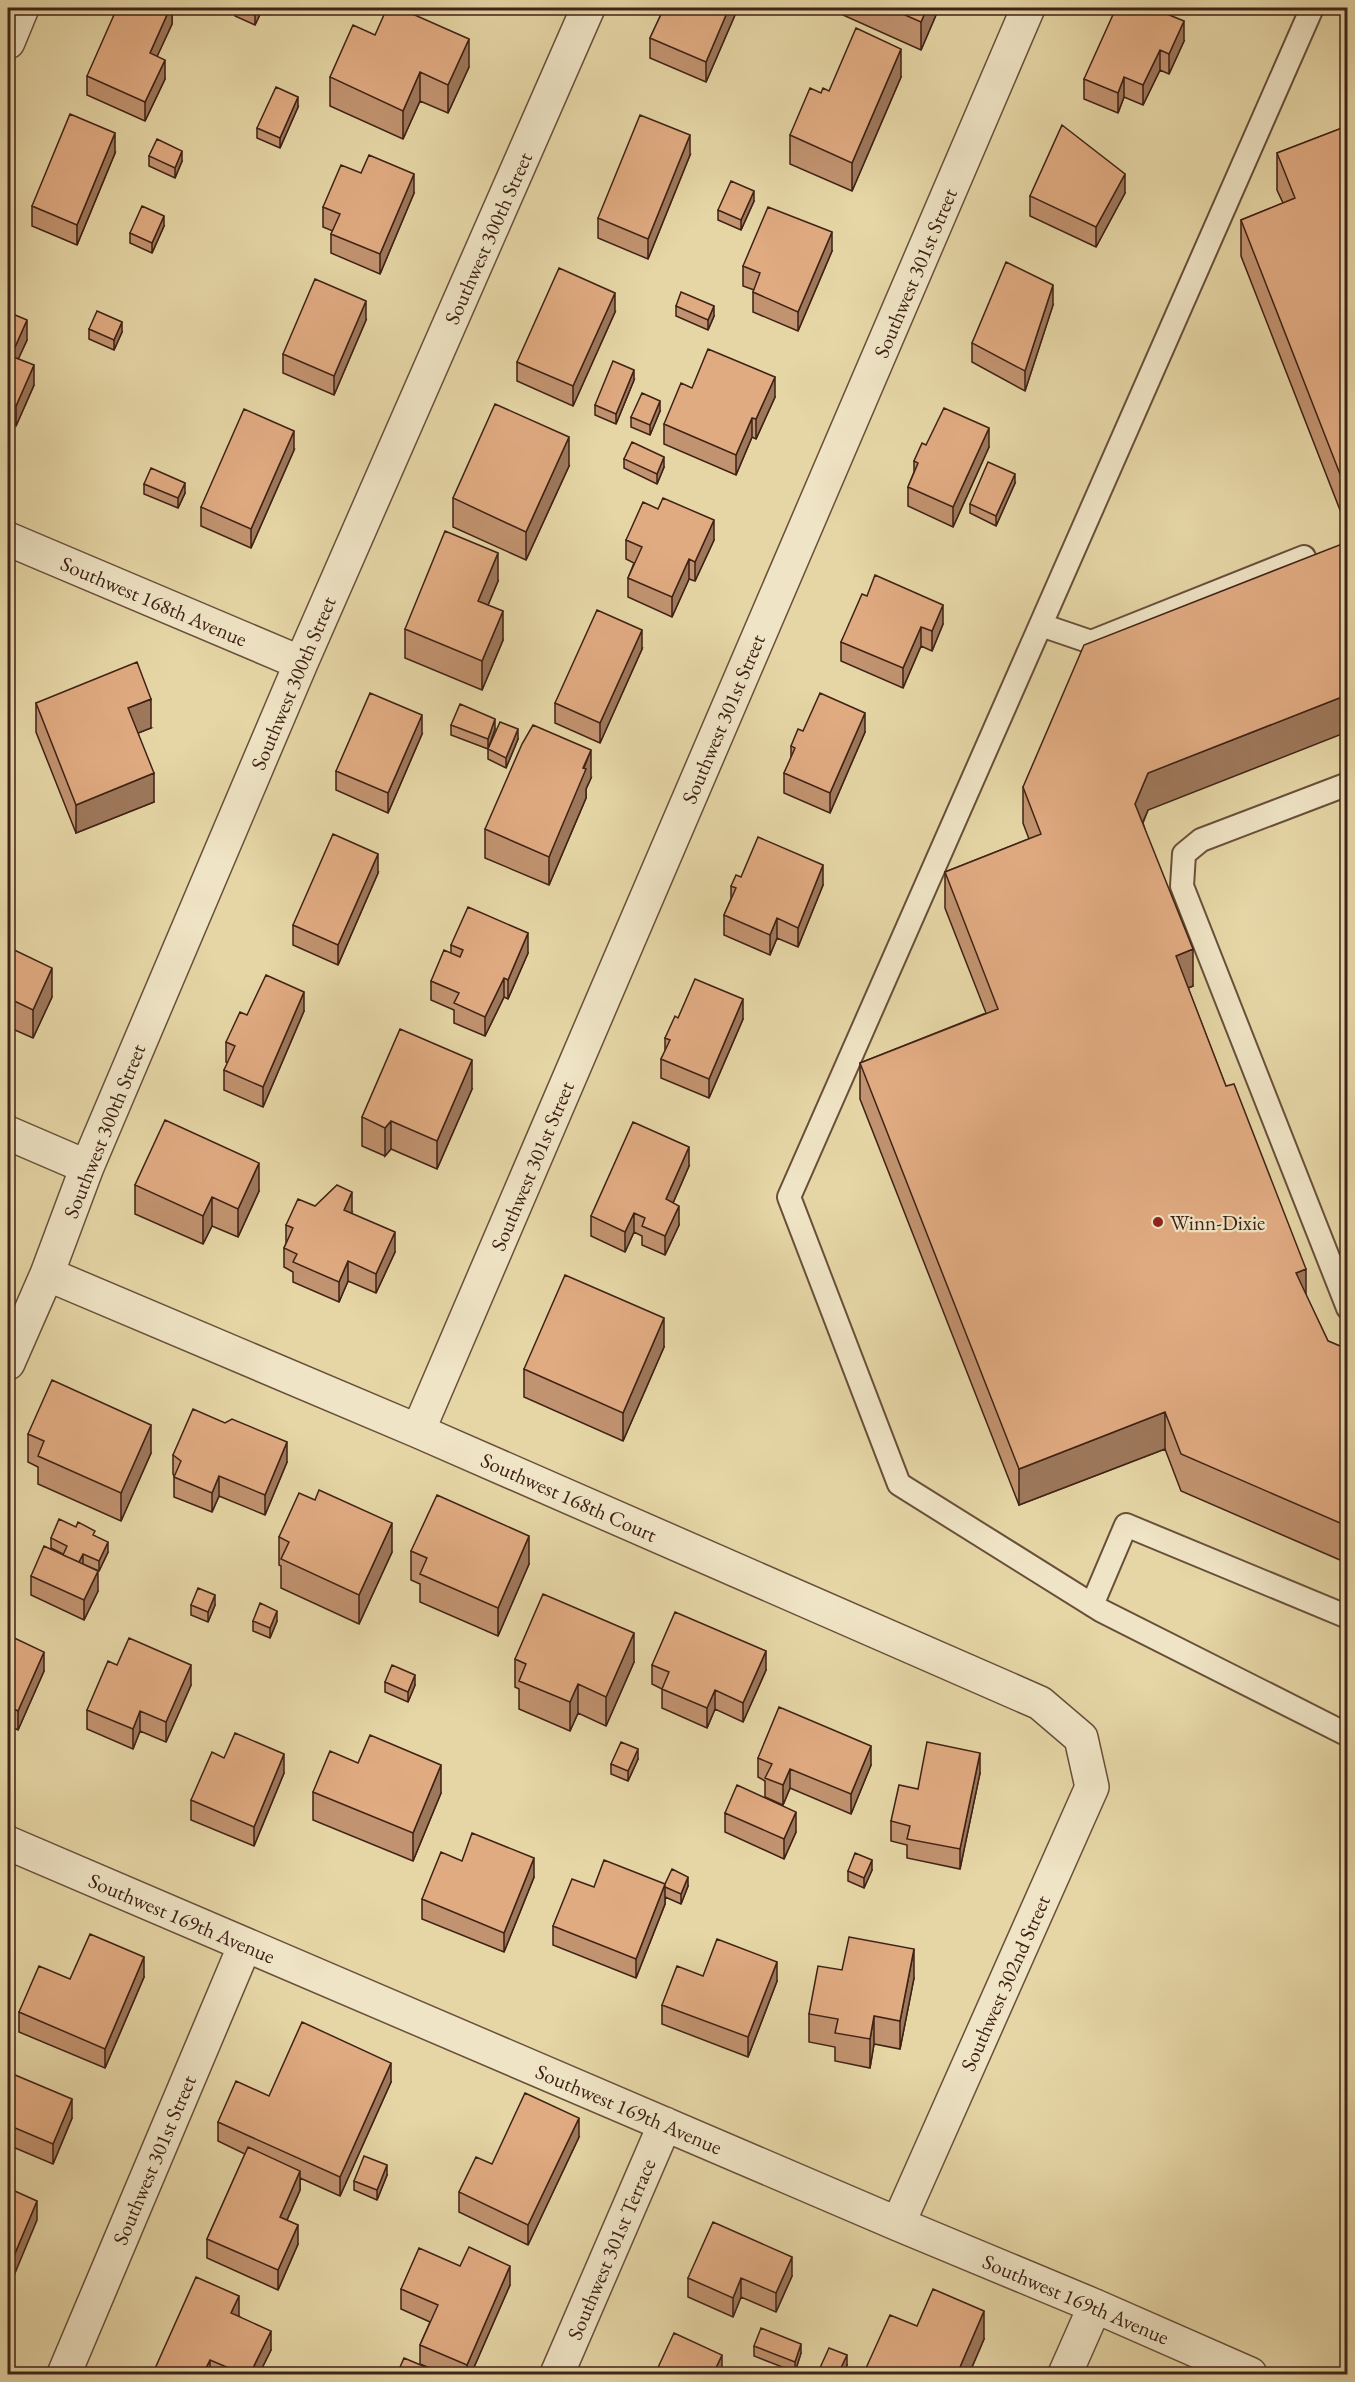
<svg xmlns="http://www.w3.org/2000/svg" width="1355" height="2382" viewBox="0 0 1355 2382" font-family="'EB Garamond',serif">
	<style>
		.lines { fill: none; stroke-linecap: round; stroke-linejoin: round }
		.service-casing { stroke: #694f3a; stroke-width: 26 }
		.minor-casing { stroke: #694f3a; stroke-width: 36 }
		.service { stroke: #efe4c5; stroke-width: 22 }
		.minor { stroke: #efe4c5; stroke-width: 33 }
		.wall { fill: #c29370; stroke: #3f2216; stroke-width: 1.5 }
		.shaded-wall { fill: #9e785b; stroke: #3f2216; stroke-width: 1.5 }
		.building { fill: #e1ab82; stroke: #3f2216; stroke-width: 1.5 }
		.poi-dot { fill: #8f2418; stroke: #efe4c5; stroke-width: 2 }
		.labels { text-anchor: middle; dominant-baseline: central; stroke-width: 4.5; stroke-linejoin: round; paint-order: stroke }
		.street-label { font-size: 21px; fill: #3f2216; stroke: #efe4c5 }
		.poi-label { font-size: 21px; fill: #3f2216; stroke: #efe4c5; text-anchor: start }
	</style>
	<rect width="100%" height="100%" fill="#e6d6a6"/>
	<filter id="stains"><feTurbulence type="fractalNoise" baseFrequency=".00333" numOctaves="4"/><feColorMatrix values="0 0 0 0 .2 0 0 0 0 .09 0 0 0 0 .02 0 0 0 .5 -.17"/></filter>
	<radialGradient id="worn" r=".72"><stop offset=".6" stop-color="#630" stop-opacity="0"/><stop offset="1" stop-color="#630" stop-opacity=".3"/></radialGradient>
	<g class="lines">
		<!-- service casing -->
		<g class="service-casing">
			<path id="service" d="M1312,8L789,1197L899,1484L1102,1611L1348,1735
				M1041,625L1091,642L1304,557
				M1348,784L1201,840L1184,854L1182,886L1348,1308
				M1092,1605L1126,1525L1348,1617"/>
		</g>
		<!-- minor casing -->
		<g class="minor-casing">
			<path id="minor" d="M8,42L22,8
				M8,539L301,663
				M8,1133L87,1167
				M47,1274L418,1431L1040,1703L1081,1738L1092,1787L898,2224
				M8,1363L47,1274L87,1167L301,663L588,8
				M418,1431L1028,8
				M8,1843L898,2224L1095,2306L1250,2374
				M64,2374L245,1945
				M557,2374L665,2124
				M1065,2374L1095,2306"/>
		</g>
		<!-- service -->
		<use href="#service" class="service"/>
		<!-- minor -->
		<use href="#minor" class="minor"/>
	</g>
	<!-- wall -->
	<path class="wall" d="M172,8V24L157,56L165,79L145,121L87,95V76Z
		M235,8H263L255,25L235,16Z
		M453,8H464L462,12Z
		M664,8H738L706,82L650,58V38Z
		M843,8H939L921,50L843,15Z
		M375,35L469,67L448,113L420,101L403,139L330,106V77Z
		M1184,41L1169,74L1160,70L1143,105L1124,97L1118,113L1084,99V79Z
		M901,77L852,191L790,164V135L821,93Z
		M298,107L280,148L257,138V128Z
		M1347,126V528L1241,256V220L1283,203L1277,190V153Z
		M115,153L77,245L32,226V206Z
		M690,155L648,259L598,238V218Z
		M149,156L182,161L175,178L149,166Z
		M414,193L380,274L331,253V234L333,231L323,227V207Z
		M1125,193L1096,247L1030,216V196Z
		M754,201L741,230L718,220V210Z
		M164,226L152,253L130,243V233Z
		M832,251L798,331L753,312V292L754,290L743,286V266Z
		M1053,305L1025,391L972,362V343Z
		M676,306L714,316L708,330L676,316Z
		M8,312L27,340L18,359L34,385L16,426L8,422Z
		M615,312L573,406L517,381V362Z
		M366,320L334,395L283,373V354Z
		M89,329L122,332L114,350L89,339Z
		M634,380L616,424L595,415V405Z
		M692,388L775,397L756,439L752,437L736,475L664,444V424Z
		M660,411L650,435L631,427V417Z
		M926,445L989,447L953,527L908,506V487L914,472V461Z
		M294,450L251,548L201,526V507Z
		M624,459L664,467L657,484L624,468Z
		M569,466L526,560L453,527V498Z
		M1015,483L996,526L970,513V504Z
		M144,484L185,493L178,508L144,494Z
		M626,540H714L695,581L689,579L672,617L628,597V578L634,563L626,559Z
		M498,581L488,605L503,640L482,690L405,658V629Z
		M867,596L943,624L932,651L921,646L903,688L841,661V642Z
		M642,649L600,743L555,723V703Z
		M36,703L151,728L138,733L154,802L76,833L36,732Z
		M451,725L495,729L488,749L451,735Z
		M803,731L865,732L830,813L784,793V773L791,759V746Z
		M422,734L388,813L336,790V771Z
		M518,739L506,768L488,759V749Z
		M591,778L586,789V798L549,885L485,858V829Z
		M1023,787L1148,810L1143,823L1193,986L1188,988L1306,1295L1328,1341L1347,1349V1563L1181,1491L1165,1449L1019,1505L860,1099V1063L986,1013L945,908V872L1029,839L1023,823Z
		M378,873L338,965L293,945V925Z
		M741,877L823,885L798,947L777,938L770,955L724,935V915L731,899V886Z
		M451,945L528,953L508,999L504,997L485,1036L454,1023V1010L431,1000V981L451,953Z
		M8,947L52,997L33,1038L8,1027Z
		M304,1011L263,1107L224,1090V1070L228,1063L226,1062V1042L247,1015Z
		M678,1018L743,1019L709,1098L661,1078V1059L665,1051V1038Z
		M472,1089L437,1169L391,1149L385,1156L362,1146V1117Z
		M689,1166L673,1203L679,1225L665,1255L642,1245V1236L634,1232L625,1252L591,1236V1216Z
		M135,1185L259,1191L238,1237L212,1226L203,1244L135,1214Z
		M315,1206L352,1212L351,1213L395,1252L376,1293L348,1281L339,1302L293,1282V1272L284,1267V1248L286,1244V1225Z
		M664,1347L623,1441L524,1397V1369Z
		M28,1434L151,1453L121,1521L38,1484V1467L28,1462Z
		M173,1455L287,1462L265,1515L219,1496L212,1512L174,1497V1476L173,1474Z
		M95,1536L108,1552L99,1571L83,1564L98,1591L84,1620L31,1595V1576L63,1555V1554L51,1548V1538Z
		M279,1537L392,1552L359,1624L281,1588V1566L279,1565Z
		M411,1551L529,1564L498,1636L420,1602V1584L411,1580Z
		M191,1605H215L208,1622L191,1615Z
		M253,1621H277L270,1638L253,1631Z
		M8,1635L44,1671L18,1730L8,1725Z
		M515,1659L634,1662L606,1726L578,1713L570,1731L519,1709V1689L515,1687Z
		M117,1665L191,1685L166,1742L140,1731L133,1749L87,1729V1710Z
		M652,1665L766,1670L743,1722L715,1709L707,1728L662,1708V1689L652,1684Z
		M385,1682L415,1685L408,1702L385,1692Z
		M224,1758L284,1773L254,1846L191,1820V1800Z
		M758,1758L871,1765L851,1814L790,1788L783,1805L765,1797V1781L758,1777Z
		M638,1759L628,1781L611,1774V1764Z
		M358,1763L441,1793L413,1861L313,1820V1792Z
		M980,1773L960,1869L907,1858V1845L891,1841V1821L918,1789Z
		M725,1813L796,1832L784,1859L725,1832Z
		M462,1861L534,1877L504,1952L422,1919V1899Z
		M872,1870L864,1888L848,1881V1871Z
		M665,1884L688,1886L681,1904L665,1897V1904L636,1978L553,1945V1926L594,1887Z
		M842,1970L914,1978L900,2049L874,2044L870,2068L835,2061V2047L809,2042V2014Z
		M144,1977L105,2068L19,2032V2012L70,1979Z
		M777,1981L748,2057L662,2024V2005Z
		M8,2072L72,2118L53,2164L8,2145Z
		M391,2082L340,2196L300,2178V2190L287,2220L298,2244L278,2290L207,2258V2239L245,2154L218,2141V2122L269,2096Z
		M579,2137L528,2245L459,2212V2192L492,2164Z
		M387,2175L377,2200L354,2190V2181Z
		M460,2266L510,2285L471,2374H444L420,2364V2345L430,2322L401,2309V2289Z
		M792,2276L776,2312L741,2297L733,2317L688,2297V2278Z
		M239,2316L271,2350L259,2374H153V2373Z
		M984,2339L969,2374H866V2368Z
		M754,2346L801,2353L795,2372L754,2356Z
		M847,2365L843,2374H819V2370Z"/>
	<!-- shaded-wall -->
	<path class="shaded-wall" d="M170,8H172V24L150,72V53Z
		M259,8H263L255,25V15Z
		M729,8H738L706,82V62Z
		M927,8H939L921,50V22Z
		M1184,21V41L1169,74V54Z
		M469,39V67L448,113V85Z
		M901,49V77L852,191V163Z
		M1160,50V70L1143,105V85Z
		M165,60V79L145,121V102Z
		M420,72V101L403,139V111Z
		M1124,77V97L1118,113V93Z
		M298,97V107L280,148V138Z
		M115,133V153L77,245V225Z
		M690,135V155L648,259V239Z
		M182,151V161L175,178V168Z
		M414,174V193L380,274V254Z
		M1125,174V193L1096,247V227Z
		M754,191V201L741,230V220Z
		M164,216V226L152,253V243Z
		M832,232V251L798,331V312Z
		M1053,285V305L1025,391V371Z
		M615,293V312L573,406V386Z
		M366,301V320L334,395V376Z
		M714,306V316L708,330V320Z
		M27,320V340L11,375V356Z
		M122,322V332L114,350V340Z
		M34,365V385L16,426V406Z
		M634,370V380L616,424V414Z
		M775,377V397L756,439V419Z
		M660,401V411L650,435V425Z
		M752,418V437L736,475V455Z
		M989,428V447L953,527V507Z
		M294,431V450L251,548V529Z
		M569,437V466L526,560V532Z
		M664,457V467L657,484V474Z
		M1015,474V483L996,526V516Z
		M185,483V493L178,508V498Z
		M714,520V540L695,581V562Z
		M498,553V581L478,629V601Z
		M689,559V579L672,617V597Z
		M943,605V624L932,651V631Z
		M503,611V640L482,690V661Z
		M921,627V646L903,688V668Z
		M642,630V649L600,743V723Z
		M1347,695V732L1148,810L1135,840V804L1148,773Z
		M151,699V728L128,737V708Z
		M865,713V732L830,813V793Z
		M422,715V734L388,813V793Z
		M495,719V729L488,749V739Z
		M518,729V739L506,768V758Z
		M591,750V778L586,789V798L549,885V857Z
		M154,773V802L76,833V805Z
		M378,854V873L338,965V945Z
		M823,865V885L798,947V928Z
		M777,918V938L770,955V935Z
		M528,933V953L508,999V980Z
		M1193,949V986L1176,993V956Z
		M52,968V997L33,1038V1010Z
		M504,978V997L485,1036V1017Z
		M304,992V1011L263,1107V1087Z
		M743,999V1019L709,1098V1079Z
		M472,1060V1089L437,1169V1141Z
		M391,1121V1149L385,1156V1128Z
		M689,1147V1166L666,1219V1199Z
		M259,1163V1191L238,1237V1209Z
		M352,1192V1212L344,1229V1210Z
		M212,1197V1226L203,1244V1216Z
		M679,1206V1225L665,1255V1236Z
		M634,1213V1232L625,1252V1232Z
		M395,1232V1252L376,1293V1274Z
		M348,1261V1281L339,1302V1282Z
		M1306,1269V1305L1296,1273Z
		M664,1318V1347L623,1441V1413Z
		M1165,1412V1449L1019,1505V1469Z
		M151,1425V1453L121,1521V1493Z
		M287,1442V1462L265,1515V1495Z
		M219,1476V1496L212,1512V1493Z
		M392,1523V1552L359,1624V1595Z
		M529,1536V1564L498,1636V1608Z
		M108,1542V1552L99,1571V1561Z
		M83,1554V1564L79,1572V1562Z
		M98,1571V1591L84,1620V1600Z
		M215,1595V1605L208,1622V1612Z
		M277,1611V1621L270,1638V1628Z
		M634,1633V1662L606,1726V1697Z
		M766,1651V1670L743,1722V1703Z
		M44,1652V1671L18,1730V1711Z
		M191,1665V1685L166,1742V1722Z
		M415,1675V1685L408,1702V1692Z
		M578,1684V1713L570,1731V1702Z
		M715,1690V1709L707,1728V1708Z
		M140,1711V1731L133,1749V1729Z
		M871,1746V1765L851,1814V1794Z
		M638,1749V1759L628,1781V1771Z
		M980,1753V1773L960,1869V1849Z
		M284,1754V1773L254,1846V1827Z
		M441,1765V1793L413,1861V1833Z
		M790,1769V1788L783,1805V1785Z
		M796,1812V1832L784,1859V1839Z
		M534,1858V1877L504,1952V1933Z
		M872,1860V1870L864,1888V1878Z
		M688,1877V1886L681,1904V1894Z
		M665,1884V1904L636,1978V1959Z
		M914,1949V1978L900,2049V2021Z
		M144,1957V1977L105,2068V2049Z
		M777,1962V1981L748,2057V2037Z
		M874,2016V2044L870,2068V2039Z
		M391,2063V2082L340,2196V2177Z
		M72,2099V2118L53,2164V2144Z
		M579,2118V2137L528,2245V2225Z
		M387,2165V2175L377,2200V2190Z
		M300,2171V2190L280,2236V2217Z
		M37,2201V2220L8,2290V2270Z
		M298,2225V2244L278,2290V2270Z
		M792,2257V2276L776,2312V2293Z
		M510,2266V2285L471,2374H467V2365Z
		M741,2278V2297L733,2317V2298Z
		M239,2296V2316L231,2333V2313Z
		M984,2311V2339L969,2374H957Z
		M271,2331V2350L259,2374H250Z
		M801,2344V2353L795,2372V2362Z
		M722,2355V2374H713Z
		M847,2355V2365L843,2374H838Z
		M210,2360V2374H203Z"/>
	<!-- building -->
	<path class="building" d="M117,8H170L150,53L165,60L145,102L87,76Z
		M238,8H259L255,15Z
		M387,8H399L469,39L448,85L420,72L403,111L330,77L353,25L375,35Z
		M664,8H729L706,62L650,38Z
		M889,8H927L921,22Z
		M1116,8H1152L1184,21L1169,54L1160,50L1143,85L1124,77L1118,93L1084,79Z
		M856,28L901,49L852,163L790,135L810,88L821,93L823,88L829,91Z
		M276,87L298,97L280,138L257,128Z
		M70,114L115,133L77,225L32,206Z
		M640,115L690,135L648,239L598,218Z
		M1062,125L1125,174L1096,227L1030,196Z
		M1347,126V492L1241,220L1295,198L1277,153Z
		M157,139L182,151L175,168L149,156Z
		M369,155L414,174L380,254L331,234L340,214L323,207L341,165L361,173Z
		M731,181L754,191L741,220L718,210Z
		M142,206L164,216L152,243L130,233Z
		M768,207L832,232L798,312L753,292L760,273L743,266Z
		M1006,262L1053,285L1025,371L972,343Z
		M559,268L615,293L573,386L517,362Z
		M315,279L366,301L334,376L283,354Z
		M681,292L714,306L708,320L676,306Z
		M97,311L122,322L114,340L89,329Z
		M8,312L27,320L11,356L34,365L16,406L8,403Z
		M708,349L775,377L756,419L752,418L736,455L664,424L681,383L692,388Z
		M613,361L634,370L616,414L595,405Z
		M642,393L660,401L650,425L631,417Z
		M495,404L569,437L526,532L453,498Z
		M944,408L989,428L953,507L908,487L918,463L914,461L922,443L926,445Z
		M244,409L294,431L251,529L201,507Z
		M632,442L664,457L657,474L624,459Z
		M988,462L1015,474L996,516L970,504Z
		M151,468L185,483L178,498L144,484Z
		M663,498L714,520L695,562L689,559L672,597L628,578L642,547L626,540L643,502L658,509Z
		M445,531L498,553L478,601L503,611L482,661L405,629Z
		M1347,542V695L1148,773L1135,804L1193,949L1176,956L1226,1086L1234,1084L1306,1269L1296,1273L1328,1341L1347,1349V1526L1181,1454L1165,1412L1019,1469L860,1063L998,1009L945,872L1041,834L1023,787L1084,645Z
		M875,575L943,605L932,631L921,627L903,668L841,642L862,594L867,596Z
		M597,610L642,630L600,723L555,703Z
		M137,662L151,699L128,708L154,773L76,805L36,703Z
		M370,693L422,715L388,793L336,771Z
		M820,693L865,713L830,793L784,773L795,748L791,746L798,729L803,731Z
		M460,704L495,719L488,739L451,725Z
		M500,722L518,729L506,758L488,749Z
		M533,725L591,750L583,768L586,769L549,857L485,829L522,744Z
		M333,834L378,854L338,945L293,925Z
		M758,837L823,865L798,928L777,918L770,935L724,915L736,888L731,886L736,875L741,877Z
		M468,907L528,933L508,980L504,978L485,1017L454,1003L459,993L431,981L444,950L460,957L463,950L451,945Z
		M8,947L52,968L33,1010L8,998Z
		M266,975L304,992L263,1087L224,1070L235,1046L226,1042L240,1012L247,1015Z
		M695,979L743,999L709,1079L661,1059L670,1040L665,1038L675,1016L678,1018Z
		M400,1029L472,1060L437,1141L391,1121L385,1128L362,1117Z
		M165,1120L259,1163L238,1209L212,1197L203,1216L135,1185Z
		M633,1122L689,1147L666,1199L679,1206L665,1236L642,1226L645,1218L634,1213L625,1232L591,1216Z
		M337,1185L352,1192L344,1210L395,1232L376,1274L348,1261L339,1282L293,1262L297,1254L284,1248L293,1228L286,1225L298,1199L315,1206Z
		M565,1275L664,1318L623,1413L524,1369Z
		M52,1380L151,1425L121,1493L38,1456L44,1441L28,1434Z
		M193,1409L225,1423L232,1419L287,1442L265,1495L219,1476L212,1493L174,1477L181,1461L173,1455Z
		M319,1490L392,1523L359,1595L281,1559L289,1542L279,1537L299,1493L315,1500Z
		M437,1495L529,1536L498,1608L420,1574L427,1558L411,1551Z
		M59,1519L76,1527L78,1522L95,1531L93,1535L108,1542L99,1561L83,1554L79,1562L63,1555L67,1546L51,1538Z
		M44,1546L98,1571L84,1600L31,1576Z
		M198,1588L215,1595L208,1612L191,1605Z
		M543,1594L634,1633L606,1697L578,1684L570,1702L519,1681L526,1664L515,1659Z
		M260,1603L277,1611L270,1628L253,1621Z
		M675,1612L766,1651L743,1703L715,1690L707,1708L662,1689L669,1672L652,1665Z
		M8,1635L44,1652L18,1711L8,1706Z
		M129,1638L191,1665L166,1722L140,1711L133,1729L87,1710L108,1661L117,1665Z
		M392,1665L415,1675L408,1692L385,1682Z
		M779,1707L871,1746L851,1794L790,1769L783,1785L765,1778L772,1764L758,1758Z
		M235,1733L284,1754L254,1827L191,1800L212,1752L224,1758Z
		M370,1735L441,1765L413,1833L313,1792L330,1751L358,1763Z
		M621,1742L638,1749L628,1771L611,1764Z
		M927,1742L980,1753L960,1849L907,1839L910,1826L891,1821L899,1785L918,1789Z
		M737,1785L796,1812L784,1839L725,1813Z
		M472,1833L534,1858L504,1933L422,1899L441,1852L462,1861Z
		M855,1853L872,1860L864,1878L848,1871Z
		M604,1860L665,1884L636,1959L553,1926L572,1879L594,1887Z
		M672,1869L688,1877L681,1894L665,1887V1884Z
		M90,1934L144,1957L105,2049L19,2012L39,1966L70,1979Z
		M849,1937L914,1949L900,2021L874,2016L870,2039L835,2033L838,2019L809,2014L818,1966L842,1970Z
		M717,1939L777,1962L748,2037L662,2005L677,1966L703,1976Z
		M302,2022L391,2063L340,2177L218,2122L236,2081L269,2096Z
		M8,2072L72,2099L53,2144L8,2125Z
		M525,2093L579,2118L528,2225L459,2192L476,2157L492,2164Z
		M248,2147L300,2171L280,2217L298,2225L278,2270L207,2239Z
		M364,2156L387,2165L377,2190L354,2181Z
		M8,2188L37,2201L8,2270Z
		M713,2222L792,2257L776,2293L741,2278L733,2298L688,2278Z
		M469,2247L510,2266L467,2365L420,2345L438,2305L401,2289L419,2248L460,2266Z
		M196,2277L239,2296L231,2313L271,2331L250,2374H243L210,2360L203,2374H155L153,2373Z
		M933,2289L984,2311L957,2374H881L866,2368L890,2315L917,2326Z
		M761,2328L801,2344L795,2362L754,2346Z
		M674,2333L722,2355L713,2374H655Z
		M829,2348L847,2355L838,2374H828L819,2370Z
		M404,2358L442,2374H397Z"/>
	<!-- markers -->
	<circle class="poi-dot" cx="1158" cy="1222" r="6"/>
	<g class="labels">
		<!-- street labels -->
		<g class="street-label">
			<text transform="translate(488 238) rotate(-66)">Southwest 300th Street</text>
			<text transform="translate(915 273) rotate(-67)">Southwest 301st Street</text>
			<text transform="translate(154 601) rotate(23)">Southwest 168th Avenue</text>
			<text transform="translate(293 683) rotate(-67)">Southwest 300th Street</text>
			<text transform="translate(723 719) rotate(-67)">Southwest 301st Street</text>
			<text transform="translate(104 1131) rotate(-68)">Southwest 300th Street</text>
			<text transform="translate(532 1166) rotate(-67)">Southwest 301st Street</text>
			<text transform="translate(569 1497) rotate(24)">Southwest 168th Court</text>
			<text transform="translate(182 1918) rotate(23)">Southwest 169th Avenue</text>
			<text transform="translate(1005 1983) rotate(-66)">Southwest 302nd Street</text>
			<text transform="translate(629 2109) rotate(23)">Southwest 169th Avenue</text>
			<text transform="translate(154 2160) rotate(-67)">Southwest 301st Street</text>
			<text transform="translate(611 2249) rotate(-67)">Southwest 301st Terrace</text>
			<text transform="translate(1076 2299) rotate(23)">Southwest 169th Avenue</text>
		</g>
		<!-- poi labels -->
		<g class="poi-label">
			<text x="1170" y="1222">Winn-Dixie</text>
		</g>
	</g>
	<!-- margin -->
	<rect width="1355" height="2382" fill="none" stroke="#e6d6a6" stroke-width="30"/>
	<rect x="9" y="9" width="1337" height="2364" fill="none" stroke="#3f2216" stroke-width="3"/>
	<rect x="15" y="15" width="1325" height="2352" fill="none" stroke="#3f2216" stroke-width="1.5"/>
	<rect width="100%" height="100%" filter="url(#stains)"/>
	<rect width="100%" height="100%" fill="url(#worn)"/>
</svg>
